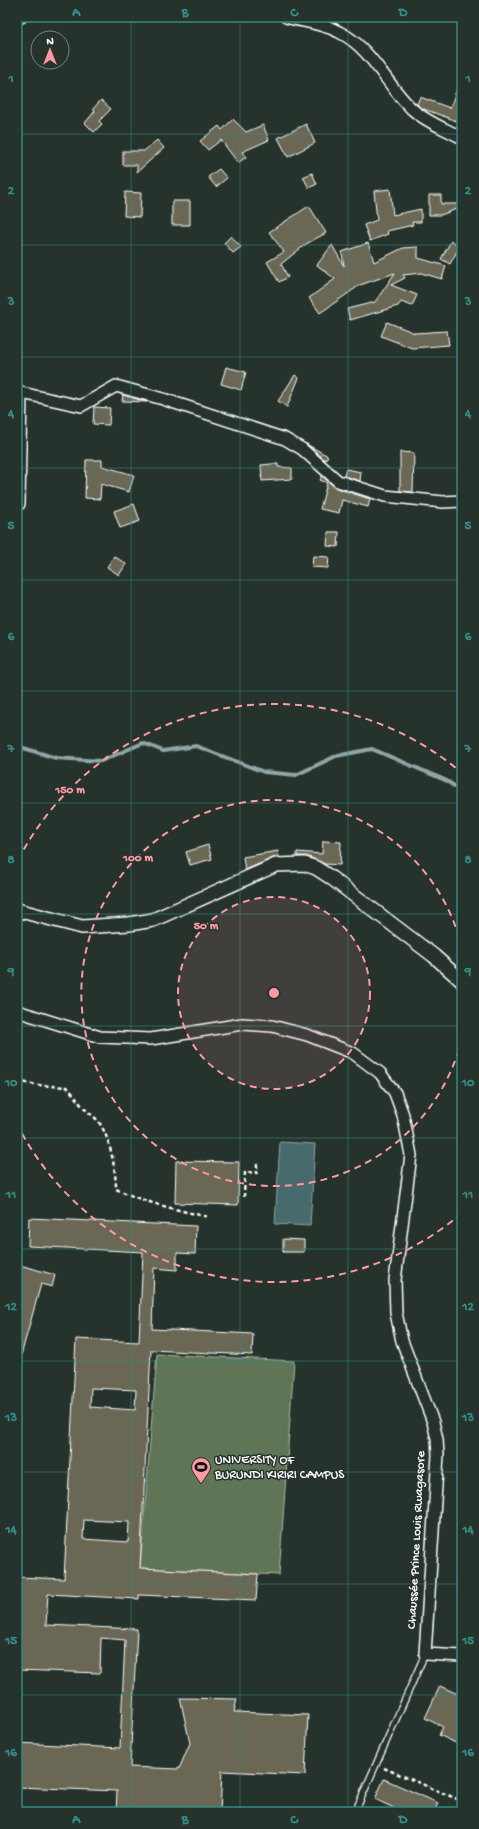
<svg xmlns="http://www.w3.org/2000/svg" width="479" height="1829" viewBox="0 0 479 1829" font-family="'Gochi Hand',sans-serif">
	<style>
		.green { fill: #5f7457; stroke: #afbaab }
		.water { fill: #476a6d; stroke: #91a6a7 }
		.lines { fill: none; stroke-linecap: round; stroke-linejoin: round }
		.stream { stroke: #91a6a7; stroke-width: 4 }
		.building { fill: #6b6854; stroke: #fff; fill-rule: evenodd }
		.service-casing { stroke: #fff; stroke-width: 8 }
		.minor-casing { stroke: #fff; stroke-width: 14 }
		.tertiary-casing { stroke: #fff; stroke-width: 16 }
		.path { stroke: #fff; stroke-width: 2.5; stroke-dasharray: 4 3; stroke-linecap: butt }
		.service { stroke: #26332d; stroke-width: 5.5 }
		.minor { stroke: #26332d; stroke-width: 11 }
		.tertiary { stroke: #26332d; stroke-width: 13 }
		.grid { fill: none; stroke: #338b84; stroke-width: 1; stroke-opacity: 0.55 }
		.ring { fill: none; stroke: #ff9aa2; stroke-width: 2; stroke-dasharray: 7 5 }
		.labels { text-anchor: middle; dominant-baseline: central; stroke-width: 3; stroke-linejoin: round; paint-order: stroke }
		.poi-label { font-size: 13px; fill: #fff; stroke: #26332d; text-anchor: start }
		.street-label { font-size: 13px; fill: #fff; stroke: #26332d }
		.centre { fill: #ff9aa2; stroke: #26332d; stroke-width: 2 }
		.ring-label { font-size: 12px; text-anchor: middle; font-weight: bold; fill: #ff9aa2; stroke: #26332d; stroke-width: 3; stroke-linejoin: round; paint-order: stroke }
		.neatline { fill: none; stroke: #338b84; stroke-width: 1.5 }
		.grid-label { font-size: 13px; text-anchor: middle; font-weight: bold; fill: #338b84 }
	</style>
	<rect width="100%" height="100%" fill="#26332d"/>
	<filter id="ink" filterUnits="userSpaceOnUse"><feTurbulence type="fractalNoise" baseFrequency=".025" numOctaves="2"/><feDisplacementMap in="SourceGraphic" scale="8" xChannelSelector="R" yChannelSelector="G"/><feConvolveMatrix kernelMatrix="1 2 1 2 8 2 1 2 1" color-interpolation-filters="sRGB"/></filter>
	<g filter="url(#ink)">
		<!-- green -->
		<path class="green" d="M157,1354L294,1361L279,1575L140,1568Z"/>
		<!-- water -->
		<path class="water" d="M280,1142L315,1144L310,1226L275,1224Z"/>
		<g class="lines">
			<!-- stream -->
			<path class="stream" d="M17,746L56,758L101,761L143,743L163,751L196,746L264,772L296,775L336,756L372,749L445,780L462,791"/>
		</g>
		<!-- building -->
		<path class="building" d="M461,78L462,123L421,108L417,104L420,97L450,108Z
			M101,100L111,109L99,121L102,124L94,132L85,123L95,111L93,109Z
			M233,119L246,132L263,125L269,140L242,152L246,157L238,163L221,140L208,150L200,141L219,126L222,130Z
			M306,124L315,143L288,157L278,138Z
			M157,140L164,148L137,172V165H123V151H144Z
			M219,169L227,178L216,187L208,177Z
			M312,173L317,184L309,188L303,177Z
			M390,189L393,215L421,209V222H412L413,225L387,231L388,234L370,241L364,225L377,220L374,191Z
			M125,192L141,193L140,217L124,216Z
			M429,195H441V204H462V207L441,215H429Z
			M172,201H190V225H172Z
			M309,206L326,233L306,244L281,264L288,277L279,282L267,262L284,252L269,232Z
			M231,236L241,247L233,253L224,243Z
			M451,241L460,246L450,264L441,259Z
			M368,243L374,262L403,248L418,247V258L446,266L442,279L421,273L403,275L405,278L391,285L417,295L412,306L401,302L398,306L350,320L347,309L375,302L395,273L360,285L320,313L309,298L335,279L317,265L332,245L344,266L342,252Z
			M387,322L415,333L447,331L449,345L412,348L381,336Z
			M226,367L246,372L241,390L221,384Z
			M295,375L299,378L287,407L278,401Z
			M123,395L147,402L122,401Z
			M94,407L110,408L109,425L93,424Z
			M306,444L328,456L325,460L307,444Z
			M400,452L414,453L413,492L400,491Z
			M86,460H102V466L134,475L129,492L101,484L100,499L85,498Z
			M271,464H278V467L292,468V479L262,481L261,465Z
			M346,469L361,472L360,481L344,476Z
			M322,476L336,488L370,499L368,507L342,500L339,513L320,509L327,483L320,480Z
			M134,504L140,521L120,528L114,511Z
			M328,532H339L338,547L327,546Z
			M114,556L126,564L119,575L107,567Z
			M313,556L329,557L328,568L312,567Z
			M323,841L341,842L340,865L325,864L307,856H297V852L322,854Z
			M208,845L212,859L190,865L186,852Z
			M278,851L279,857L273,858L245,870L243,857Z
			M176,1161L239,1162L238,1205L175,1203Z
			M29,1218L196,1226L195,1254L177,1253V1270L154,1268L152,1329L253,1334L252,1355L151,1350L140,1568L258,1574L256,1600L139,1595V1599L48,1594L46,1625L137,1629L130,1767L179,1769L190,1743L180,1698L237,1699L234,1712L308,1715L305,1775L222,1771L220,1812H116L117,1791L17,1787V1743L120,1748L125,1640L101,1638L100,1673L17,1670V1577L64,1579L76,1339L139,1342L143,1252L28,1246ZM91,1388L136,1390L135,1410L90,1407ZM84,1520L129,1522L128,1542L83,1539Z
			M283,1239L304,1240V1252H283Z
			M20,1265L55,1275L52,1287L41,1284L20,1359H17V1274Z
			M440,1686L462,1696V1746L439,1735L443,1727L425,1718Z
			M384,1779L438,1803L434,1812H402L375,1799Z"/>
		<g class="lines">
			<!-- service casing -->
			<g class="service-casing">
				<path id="service" d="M355,1812L425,1654"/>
			</g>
			<!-- minor casing -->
			<g class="minor-casing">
				<path id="minor" d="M286,17C303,22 322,23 339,32C372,48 386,85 412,109C426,122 446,129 462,138
					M17,19L21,17
					M17,392L81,406L116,386L163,399L285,439L302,449L338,481L385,496L443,502L462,501
					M19,504L21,392
					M17,1011L100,1037L151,1039L242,1024L272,1026L307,1035L353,1053L380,1073L395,1093L403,1115L411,1155L395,1280L396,1313L402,1341L433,1422L437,1439L438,1455L425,1654L462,1656"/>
			</g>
			<!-- tertiary casing -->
			<g class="tertiary-casing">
				<path id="tertiary" d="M17,910L82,927L129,924L153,920L276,865L304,864L316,868L330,877L434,956L462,981"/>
			</g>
			<!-- path -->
			<path class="path" d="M17,1081L37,1085L67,1087C74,1094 79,1104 87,1111C90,1114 95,1117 98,1121C110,1136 116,1171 116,1189C146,1203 177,1210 209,1217
				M244,1197L245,1172L257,1173V1165H260
				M384,1768L462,1801"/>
			<!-- service -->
			<use href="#service" class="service"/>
			<!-- minor -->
			<use href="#minor" class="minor"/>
			<!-- tertiary -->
			<use href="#tertiary" class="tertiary"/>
		</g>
	</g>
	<!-- grid -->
	<path class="grid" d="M131,17V1812M240,17V1812M348,17V1812M17,134H462M17,245H462M17,357H462M17,468H462M17,580H462M17,691H462M17,803H462M17,914H462M17,1026H462M17,1138H462M17,1249H462M17,1361H462M17,1472H462M17,1584H462M17,1695H462"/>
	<!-- distance rings -->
	<circle cx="274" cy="993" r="96" fill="#ff9aa2" fill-opacity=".12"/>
	<g class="ring">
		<circle cx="274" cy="993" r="96"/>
		<path d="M462 1038A193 193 0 1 1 462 948"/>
		<path d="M462 1213A289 289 0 0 1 18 1126M18 860A289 289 0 0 1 462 773"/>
	</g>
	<!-- icons -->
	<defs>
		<g id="stadium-pin" transform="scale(1)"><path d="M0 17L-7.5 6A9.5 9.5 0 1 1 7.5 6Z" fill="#ff9aa2" stroke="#26332d"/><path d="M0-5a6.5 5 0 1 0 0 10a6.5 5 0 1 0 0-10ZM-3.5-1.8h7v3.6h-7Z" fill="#111"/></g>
	</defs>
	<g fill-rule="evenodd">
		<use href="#stadium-pin" x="201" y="1467"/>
	</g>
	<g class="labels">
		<!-- poi labels -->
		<g class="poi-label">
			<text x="215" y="1460">UNIVERSITY OF<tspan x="215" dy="15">BURUNDI KIRIRI CAMPUS</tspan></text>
		</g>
		<!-- street labels -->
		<g class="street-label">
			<text transform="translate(417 1540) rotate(-87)">Chaussée Prince Louis Rwagasore</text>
		</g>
	</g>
	<circle cx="274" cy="993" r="6" class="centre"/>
	<g class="ring-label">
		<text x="70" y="793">150 m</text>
		<text x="138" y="861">100 m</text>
		<text x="206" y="929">50 m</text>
	</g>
	<!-- margin -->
	<rect width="479" height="1829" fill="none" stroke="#26332d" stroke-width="44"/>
	<!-- north arrow -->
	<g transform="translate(50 50)"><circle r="19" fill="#26332d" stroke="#7d8581"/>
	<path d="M0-3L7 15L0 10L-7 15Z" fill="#ff9aa2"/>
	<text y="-6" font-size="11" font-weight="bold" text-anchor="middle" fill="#ffffff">N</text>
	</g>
	<rect x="22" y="22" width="435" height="1785" class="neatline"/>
	<g class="grid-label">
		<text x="76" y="16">A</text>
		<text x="185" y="16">B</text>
		<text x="294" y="16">C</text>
		<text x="403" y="16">D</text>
		<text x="11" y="82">1</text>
		<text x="468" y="82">1</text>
		<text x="11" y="194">2</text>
		<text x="468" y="194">2</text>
		<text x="11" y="305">3</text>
		<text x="468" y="305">3</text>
		<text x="11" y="417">4</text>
		<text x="468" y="417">4</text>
		<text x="11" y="529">5</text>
		<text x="468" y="529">5</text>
		<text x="11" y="640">6</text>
		<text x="468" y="640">6</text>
		<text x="11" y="752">7</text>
		<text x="468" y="752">7</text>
		<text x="11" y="863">8</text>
		<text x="468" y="863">8</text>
		<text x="11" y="975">9</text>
		<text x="468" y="975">9</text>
		<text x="11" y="1086">10</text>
		<text x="468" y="1086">10</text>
		<text x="11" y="1198">11</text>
		<text x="468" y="1198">11</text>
		<text x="11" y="1310">12</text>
		<text x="468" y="1310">12</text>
		<text x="11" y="1421">13</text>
		<text x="468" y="1421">13</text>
		<text x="11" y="1533">14</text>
		<text x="468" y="1533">14</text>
		<text x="11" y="1644">15</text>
		<text x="468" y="1644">15</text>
		<text x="11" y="1756">16</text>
		<text x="468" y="1756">16</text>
		<text x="76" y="1823">A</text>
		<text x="185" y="1823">B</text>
		<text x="294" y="1823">C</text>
		<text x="403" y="1823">D</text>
	</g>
</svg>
